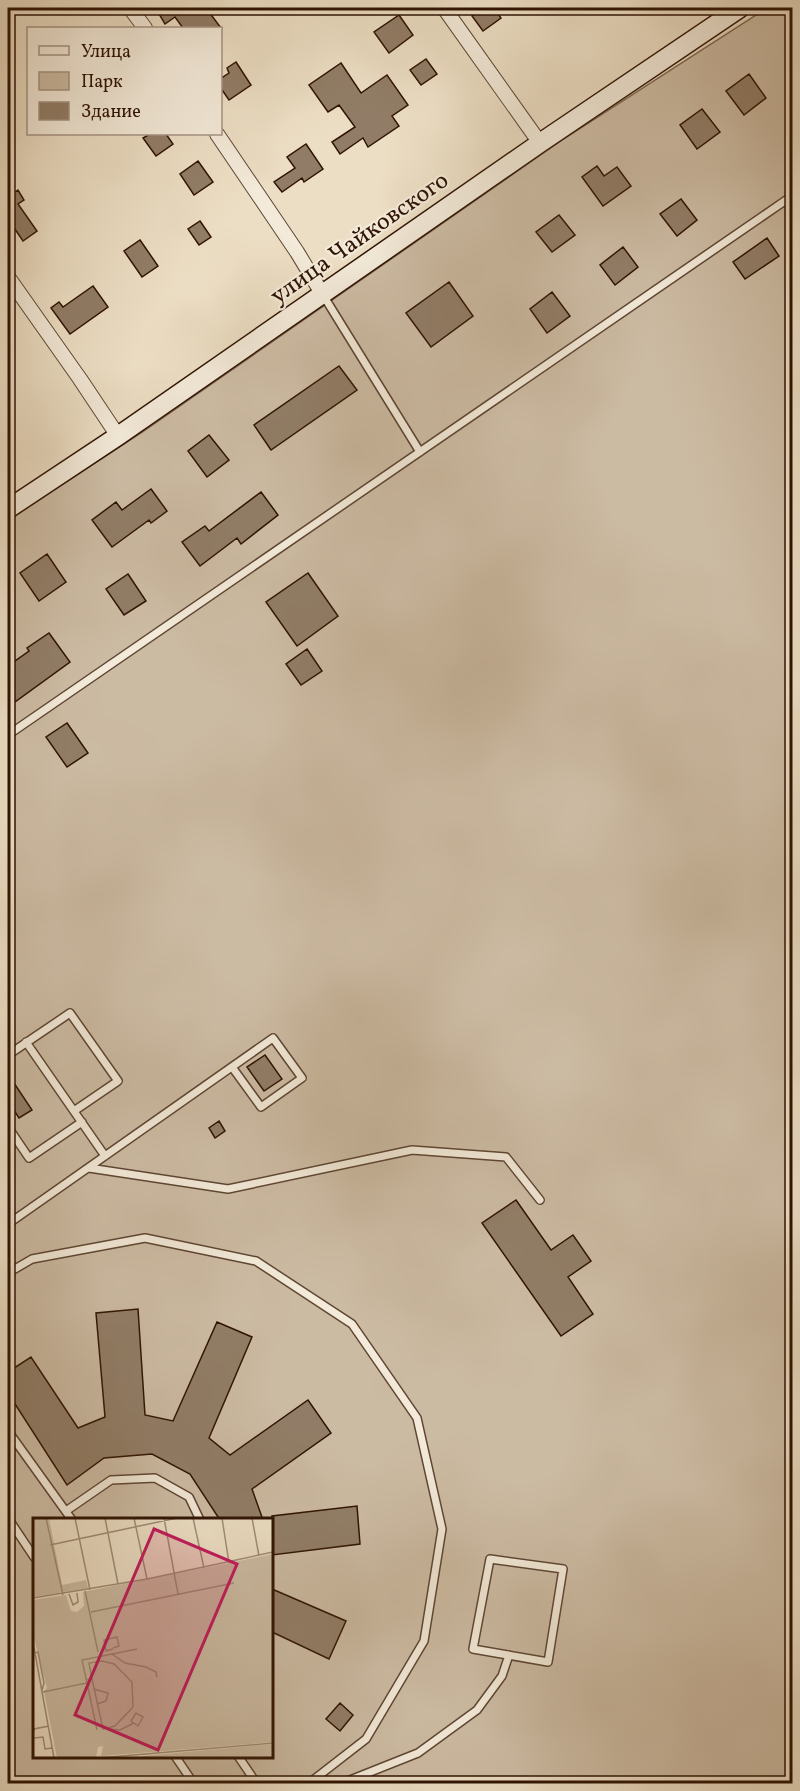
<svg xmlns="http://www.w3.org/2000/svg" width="800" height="1791" viewBox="0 0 800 1791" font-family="Vollkorn,serif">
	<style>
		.green { fill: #ccbba3; stroke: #7e6753; stroke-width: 1.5; fill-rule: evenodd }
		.building { fill: #917d67; stroke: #2f1303; stroke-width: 1.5 }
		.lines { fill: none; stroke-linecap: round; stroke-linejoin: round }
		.lane-casing { stroke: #5e4633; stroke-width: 10 }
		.street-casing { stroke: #5e4633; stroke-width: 16 }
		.secondary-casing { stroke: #2f1303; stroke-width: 21 }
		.lane { stroke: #f3ead9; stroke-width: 7 }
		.street { stroke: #f3ead9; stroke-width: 14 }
		.secondary { stroke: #f3ead9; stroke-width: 18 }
		.labels { text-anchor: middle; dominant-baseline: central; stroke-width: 4.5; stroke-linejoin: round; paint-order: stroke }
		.street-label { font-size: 24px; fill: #2f1303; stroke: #f3ead9 }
		.inset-road { fill: none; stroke: #a08d77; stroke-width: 1.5 }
		.view { fill: #c2185b; fill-opacity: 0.15; stroke: #c2185b; stroke-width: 3 }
		.inset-edge { fill: none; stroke: #2f1303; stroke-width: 3 }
	</style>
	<rect width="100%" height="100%" fill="#ecdec4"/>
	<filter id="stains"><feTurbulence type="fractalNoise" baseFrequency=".00333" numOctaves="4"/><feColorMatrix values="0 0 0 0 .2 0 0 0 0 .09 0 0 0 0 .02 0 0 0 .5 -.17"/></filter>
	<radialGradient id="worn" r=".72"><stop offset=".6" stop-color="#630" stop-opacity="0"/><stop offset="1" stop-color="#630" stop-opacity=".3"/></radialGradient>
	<!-- green -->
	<path class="green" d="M767,8H792V1783L8,1784V520L144,431L565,138ZM34,1520H272V1756H34Z"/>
	<!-- building -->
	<path class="building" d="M169,8H206L221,28H183L175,17L165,24L159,14Z
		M484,8H494L501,18L483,31L472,16Z
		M399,15L413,35L389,53L374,32Z
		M426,59L437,74L421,85L410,70Z
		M236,62L251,85L229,100L220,87V79L229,73L227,68Z
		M341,63L361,93L387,75L408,105L392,116L399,126L368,147L363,138L340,154L332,142L355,127L339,105L328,112L309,85Z
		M749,74L766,98L744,115L726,91Z
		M702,109L720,132L697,149L680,125Z
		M150,134H166L173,144L156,156L143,138Z
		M306,144L323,169L304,182L302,178L282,192L274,182L295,168L287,157Z
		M198,161L213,182L194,195L180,174Z
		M597,166L604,176L617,167L631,186L603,206L582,177Z
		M8,189L11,195L18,190L24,200L18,204L37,231L23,241L8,219Z
		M681,199L697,220L677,236L660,214Z
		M559,215L575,235L552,252L536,232Z
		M200,221L211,237L199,245L188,229Z
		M767,238L779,256L745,279L733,262Z
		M140,240L158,266L142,277L124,251Z
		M623,247L638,267L615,285L600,265Z
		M449,282L473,316L431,347L406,313Z
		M93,286L108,307L70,334L51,308L59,302L63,307Z
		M552,292L570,316L547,333L530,309Z
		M339,366L357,390L271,450L254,425Z
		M209,435L229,460L207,477L188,451Z
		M151,489L167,511L151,523L149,520L112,547L92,520L116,502L122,510Z
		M261,492L278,515L241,544L237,538L200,566L182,542L205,526L209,531Z
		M47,554L66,582L39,601L20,573Z
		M308,573L338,616L297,646L266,602Z
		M128,574L146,601L124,615L106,589Z
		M49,633L70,662L8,707V666L29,651L27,648Z
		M307,649L322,671L301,685L286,664Z
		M67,723L88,753L67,767L46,737Z
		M265,1055L282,1079L264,1091L247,1067Z
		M8,1074L32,1110L19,1118L8,1101Z
		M219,1121L225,1131L215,1138L209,1128Z
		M516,1200L551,1250L573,1235L591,1261L568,1277L593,1314L561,1336L482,1223Z
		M138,1309L145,1415L173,1421L217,1322L252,1337L209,1438L230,1455L308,1400L331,1433L252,1489L263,1520H220L190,1474L152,1454L104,1458L67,1485L8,1393V1372L31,1357L78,1428L105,1417L96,1313Z
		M357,1506L360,1544L272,1555V1516Z
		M272,1589L346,1621L329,1659L272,1632Z
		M340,1703L353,1715L340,1731L326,1719Z"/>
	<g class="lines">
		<!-- lane casing -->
		<g class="lane-casing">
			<path id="lane" d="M323,295L420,452
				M8,735L792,196
				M26,1042L105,1156
				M8,1055L70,1013L118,1081L74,1111
				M8,1127L29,1158L82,1122
				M89,1168L228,1189L412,1150L506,1157L540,1200
				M8,1224L273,1038L302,1078L261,1107L232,1067
				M8,1273L32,1259L145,1238L256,1261L352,1324L417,1418L442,1529L424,1641L366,1739L308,1784
				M8,1431L72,1520
				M66,1511L111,1480L155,1478L189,1497L200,1520
				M8,1518L34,1557
				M490,1559L563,1569L548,1662L473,1649Z
				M175,1756L194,1784
				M238,1756L257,1784
				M340,1784L418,1753L477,1710L502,1676L509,1655"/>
		</g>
		<!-- street casing -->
		<g class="street-casing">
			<path id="street" d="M130,8L145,28
				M444,8L540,143
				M217,134L297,252L323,295
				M8,277L80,379L118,436"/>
		</g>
		<!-- secondary casing -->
		<g class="secondary-casing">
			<path id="secondary" d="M8,509L118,436L540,143L740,8"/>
		</g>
		<!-- lane -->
		<use href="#lane" class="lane"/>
		<!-- street -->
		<use href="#street" class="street"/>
		<!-- secondary -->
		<use href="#secondary" class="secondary"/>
	</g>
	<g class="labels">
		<!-- street labels -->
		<g class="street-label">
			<text transform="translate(360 239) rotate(-35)">улица Чайковского</text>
		</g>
	</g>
	<!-- overview -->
	<g transform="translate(33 1518)">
		<rect width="240" height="240" fill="#ecdec4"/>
		<path d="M0,0H16L29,67L53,62L55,70L0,79ZM240,36V224L68,238L70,228L65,229L63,239L24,240L11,173L14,170L0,117V82L33,77L38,93L44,94L51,88L50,74ZM240,226V240H108L110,238Z" fill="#ccbba3"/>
		<path class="inset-road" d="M13,0L30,77M42,0L57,72M72,0L85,66M101,0L114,61M131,0L145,76M160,0L171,50M189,0L196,45M219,0L226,38M17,27L144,0M52,73L65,134M36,76L40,87L45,84L44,75M0,80L114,61L240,34M58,94L201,65M0,124L21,240M80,130L86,128L84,119L71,122L73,133L80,131M2,135L5,134L11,165L9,172M79,136L92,145L113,149L123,154L124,159M53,162L59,161L56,145L69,143L81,146L99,164L100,189L82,208L70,211L59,161M54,165L64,212M61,171L75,175L73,183L64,186M10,174L54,165L49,142L104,131M103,195L110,199L105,208L98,203ZM75,211L87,212L101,205M0,220L1,211L16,208M1,220L10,219L12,231L19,230M66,240L240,225"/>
		<path class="view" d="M121,11L204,46L125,232L42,197Z"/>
		<rect width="240" height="240" class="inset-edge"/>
	</g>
	<!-- margin -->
	<rect width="800" height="1791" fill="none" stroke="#ecdec4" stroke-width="30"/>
	<rect x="9" y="9" width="782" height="1773" fill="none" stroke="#2f1303" stroke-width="3"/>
	<rect x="15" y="15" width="770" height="1761" fill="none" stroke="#2f1303" stroke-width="1.5"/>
	<!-- legend -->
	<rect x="27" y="27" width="195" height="108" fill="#f3ead9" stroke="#a59483" stroke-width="1.5"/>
	<rect x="39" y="46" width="30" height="9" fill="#f3ead9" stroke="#a59483" stroke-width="1.5"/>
	<text x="81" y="57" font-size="18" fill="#2f1303">Улица</text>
	<rect x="39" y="72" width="30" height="18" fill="#ccbba3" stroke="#a59483" stroke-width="1.5"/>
	<text x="81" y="87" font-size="18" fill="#2f1303">Парк</text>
	<rect x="39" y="102" width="30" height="18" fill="#917d67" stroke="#a59483" stroke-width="1.5"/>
	<text x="81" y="117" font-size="18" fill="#2f1303">Здание</text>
	<rect width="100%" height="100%" filter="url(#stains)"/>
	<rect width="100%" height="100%" fill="url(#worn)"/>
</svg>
